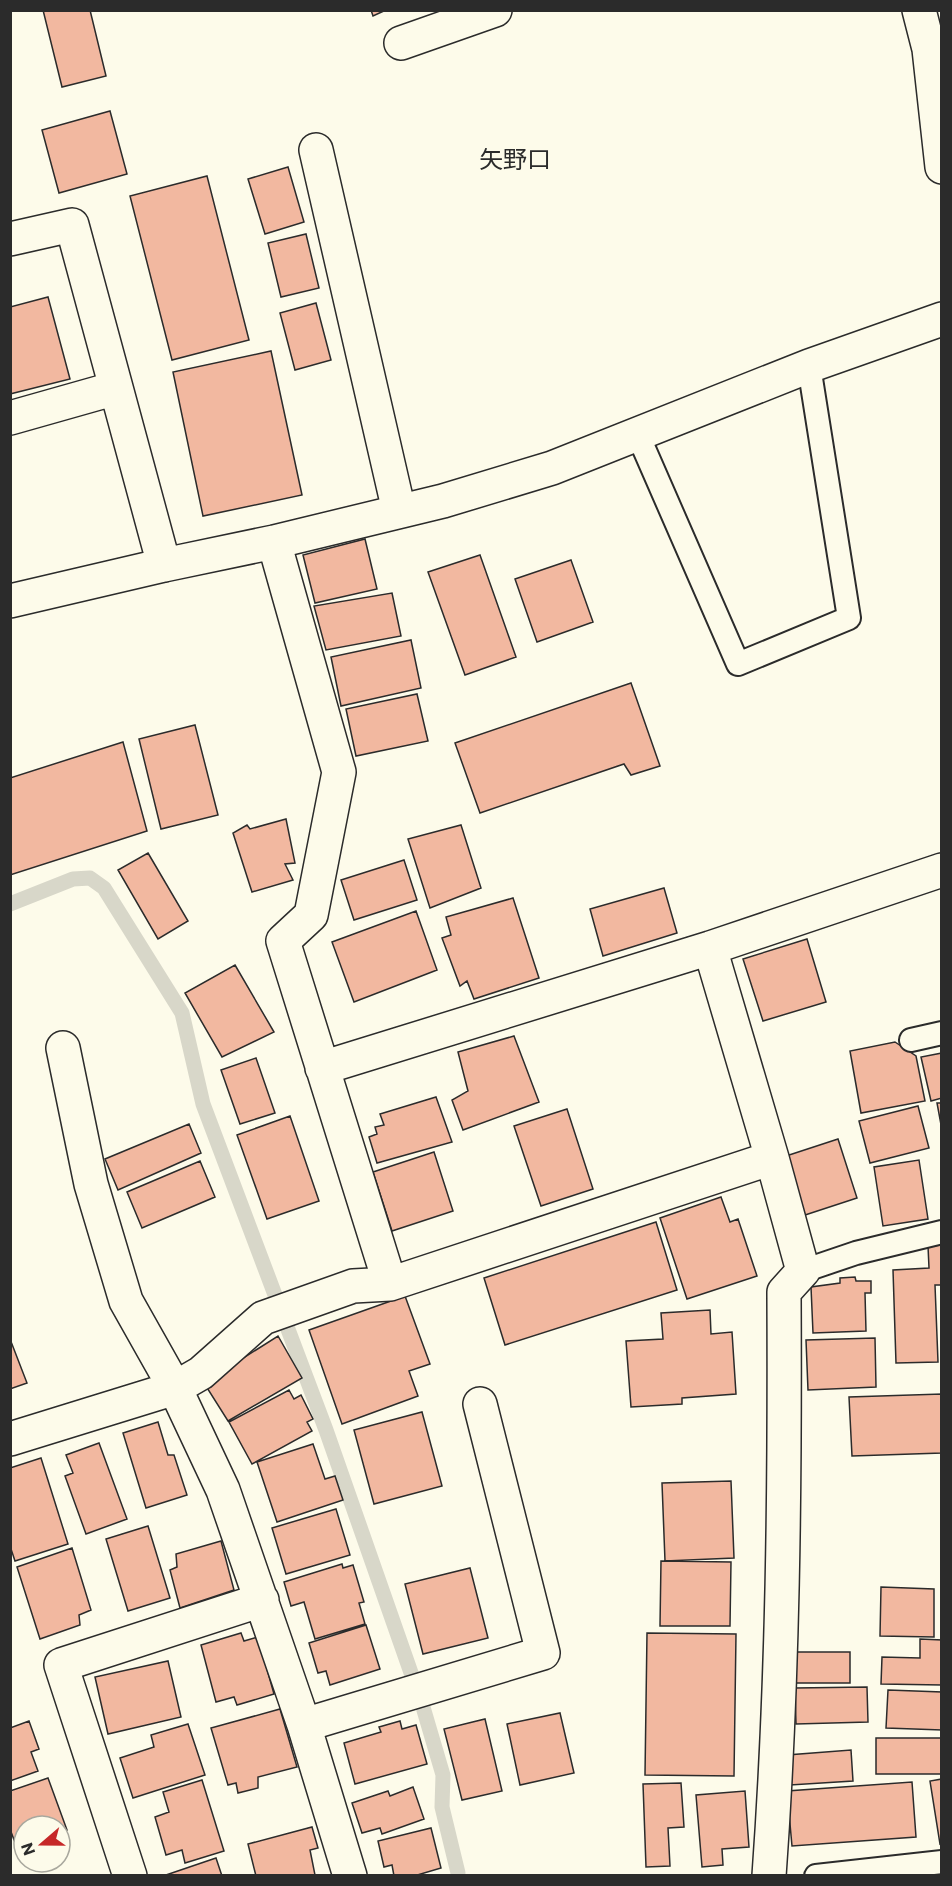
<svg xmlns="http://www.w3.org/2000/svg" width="952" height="1886" viewBox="0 0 952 1886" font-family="Commissioner,'Noto Sans JP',sans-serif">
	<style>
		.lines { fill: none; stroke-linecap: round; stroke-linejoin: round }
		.stream { stroke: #d8d7c9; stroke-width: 15 }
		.building { fill: #f2b8a0; stroke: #2b2b2b; stroke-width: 1.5 }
		.lane-casing { stroke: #2b2b2b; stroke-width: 26 }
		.street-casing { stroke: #2b2b2b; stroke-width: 36 }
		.lane { stroke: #fdfbea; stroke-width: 22 }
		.street { stroke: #fdfbea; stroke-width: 33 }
		.labels { text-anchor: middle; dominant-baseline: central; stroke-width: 4.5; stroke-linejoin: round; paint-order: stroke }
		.neighbourhood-label { font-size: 24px; fill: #2b2b2b; stroke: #fdfbea }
	</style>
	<rect width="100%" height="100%" fill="#fdfbea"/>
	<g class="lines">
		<!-- stream -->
		<path class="stream" d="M10,904L73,879L90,878L104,888L182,1013L203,1104L326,1430L423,1707L443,1775L442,1807L458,1873"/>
	</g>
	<!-- building -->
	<path class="building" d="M43,10H90L106,76L62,87Z
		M371,10H386L373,16Z
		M110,111L127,174L59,193L42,130Z
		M288,167L304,222L265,234L248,179Z
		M207,176L249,340L172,360L130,196Z
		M306,234L319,288L281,297L268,243Z
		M48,297L70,379L10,394V307Z
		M316,303L331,360L295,370L280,313Z
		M271,351L302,495L203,516L173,372Z
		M365,539L377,589L315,603L303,555Z
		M480,555L516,657L465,675L428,572Z
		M571,560L593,622L537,642L515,579Z
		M392,593L401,636L326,650L314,606Z
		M411,640L421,688L341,706L331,657Z
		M631,683L660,766L631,775L624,764L480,813L455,743Z
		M417,694L428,741L356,756L346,709Z
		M195,725L218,815L161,829L139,739Z
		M123,742L147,831L10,875V778Z
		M286,819L295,863L285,864L293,880L252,892L233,833L247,825L250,829Z
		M461,825L481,888L430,908L408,839Z
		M148,853L188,921L158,939L118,870Z
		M404,860L417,900L354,920L341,880Z
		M664,888L677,933L603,956L590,909Z
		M513,898L539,978L474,999L467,981L460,986L442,938L451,935L446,917Z
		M416,911L437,970L354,1002L332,942Z
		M807,939L826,1002L763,1021L743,959Z
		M235,965L274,1032L222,1057L185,993Z
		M514,1036L539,1102L463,1130L452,1100L468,1091L458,1052Z
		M895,1042L916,1056L925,1101L861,1113L850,1051Z
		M942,1053V1098L931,1101L921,1057Z
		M256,1058L275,1113L240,1124L221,1070Z
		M436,1097L452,1142L377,1163L369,1137L377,1134L375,1127L384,1125L380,1114Z
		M937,1103H942V1130Z
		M918,1106L929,1148L870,1163L859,1121Z
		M567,1109L593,1189L541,1206L514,1126Z
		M290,1116L319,1201L267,1219L237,1135Z
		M189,1124L201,1153L118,1190L105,1159Z
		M838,1139L857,1198L802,1216L783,1157Z
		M434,1152L453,1211L392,1231L373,1172Z
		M919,1160L928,1219L883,1226L874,1167Z
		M200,1161L215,1197L142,1228L127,1192Z
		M721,1197L730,1222L738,1219L757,1276L687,1299L660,1218Z
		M656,1222L677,1290L505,1345L484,1278Z
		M942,1245V1285H935L938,1362L896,1363L893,1270L929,1268L928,1246Z
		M855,1277L856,1281H871V1293H865L866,1331L813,1333L811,1287L840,1283V1278Z
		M405,1296L430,1364L409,1371L418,1396L342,1424L309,1330Z
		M710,1310L711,1334L732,1332L736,1394L682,1398V1404L631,1407L626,1341L663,1339L661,1313Z
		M278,1336L302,1378L228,1421L204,1383Z
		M875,1338L876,1387L808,1390L806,1340Z
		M10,1339L27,1383L10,1389Z
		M289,1390L294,1399L301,1395L313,1419L307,1422L312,1431L252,1464L229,1422Z
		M942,1394V1453L852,1456L849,1397Z
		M422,1412L442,1486L374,1504L354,1430Z
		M158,1422L168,1455H174L187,1495L146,1508L123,1433Z
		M99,1443L127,1519L86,1534L65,1476L73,1473L66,1455Z
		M313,1444L325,1479L335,1476L343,1500L277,1522L257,1462Z
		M41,1458L68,1544L15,1561L10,1546V1468Z
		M731,1481L734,1558L665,1561L662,1483Z
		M336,1509L350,1555L286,1574L272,1528Z
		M148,1526L170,1598L128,1611L106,1539Z
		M221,1541L234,1590L180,1608L170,1570L177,1567L176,1554Z
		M72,1548L91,1610L79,1615L80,1625L40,1639L17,1567Z
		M661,1561L731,1562L730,1626H660Z
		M342,1564L343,1568L353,1565L364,1602L359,1603L365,1624L315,1639L304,1602L291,1606L284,1582Z
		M470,1568L488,1638L423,1654L405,1584Z
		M881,1587L934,1589V1637L880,1636Z
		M366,1625L380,1669L330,1685L326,1671L318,1673L309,1643Z
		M241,1633L244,1641L258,1637L274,1694L237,1705L234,1697L216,1702L201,1645Z
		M647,1633L736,1634L734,1776L645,1775Z
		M920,1639L942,1640V1685L881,1684L882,1657L920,1658Z
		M791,1652H850V1683H791Z
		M168,1661L181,1717L108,1734L95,1677Z
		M867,1687L868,1722L796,1724L795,1688Z
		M888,1690L942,1692V1730L886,1728Z
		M280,1709L297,1767L258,1777V1788L238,1793L236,1783L228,1785L211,1728Z
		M560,1713L574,1773L520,1785L507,1724Z
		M485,1719L502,1791L462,1800L444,1729Z
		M29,1721L39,1749L31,1752L38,1771L10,1781V1728Z
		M400,1721L402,1729L416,1725L427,1764L355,1784L344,1743L381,1732L379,1727Z
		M188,1724L205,1775L133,1798L120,1758L154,1747L151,1735Z
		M876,1738H942V1774H876Z
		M851,1750L853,1781L790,1785L787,1755Z
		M48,1778L67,1830L60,1832V1826H24V1845L17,1848L10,1829V1791Z
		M942,1779V1843L940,1844L930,1781Z
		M202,1780L224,1851L185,1863L182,1850L166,1855L155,1817L169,1812L163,1792Z
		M912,1782L916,1837L792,1846L787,1791Z
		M681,1783L684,1827L668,1828L670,1866L646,1867L643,1784Z
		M413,1787L424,1819L382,1834L380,1828L362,1833L352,1803L388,1791L390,1796Z
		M745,1791L749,1847L722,1849L723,1865L702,1867L696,1795Z
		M312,1827L318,1848L310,1850L315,1875L256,1876L248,1844Z
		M431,1828L441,1868L414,1876H394L392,1865L384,1867L378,1841Z
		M216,1858L222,1876H163Z"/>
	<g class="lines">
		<!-- lane casing -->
		<g class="lane-casing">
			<path id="lane" d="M638,435L738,664L849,618L809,366
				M911,1040L942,1033
				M803,1271L856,1253L942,1232
				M816,1876L942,1862"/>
		</g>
		<!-- street casing -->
		<g class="street-casing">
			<path id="street" d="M919,10L929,49L942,167
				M401,43L495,10
				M316,150L399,511
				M10,239L72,225L164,565
				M10,418L116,388
				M274,542L339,772L311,915L283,941L390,1284
				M10,601L164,565L274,542L443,501L552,468L809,366L942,319
				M710,948L772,1158L803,1271L784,1292C785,1487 783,1682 769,1876
				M63,1048L91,1184L126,1301L175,1388L223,1490L304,1725L350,1876
				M322,1068L710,948L942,870
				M10,1439L175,1388L201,1373L263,1318L353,1286L390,1284L772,1158
				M304,1725L543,1653L480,1404
				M130,1876L61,1665L262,1600"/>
		</g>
		<!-- lane -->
		<use href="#lane" class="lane"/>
		<!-- street -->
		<use href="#street" class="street"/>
	</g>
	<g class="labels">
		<!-- neighbourhood labels -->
		<g class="neighbourhood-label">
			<text x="515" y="158">矢野口</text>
		</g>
	</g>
	<!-- border -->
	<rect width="952" height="1886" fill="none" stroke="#2b2b2b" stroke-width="24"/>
	<!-- north arrow -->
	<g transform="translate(42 1844) rotate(250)"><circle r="28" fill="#fdfbea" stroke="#a9a89e" stroke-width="1.5"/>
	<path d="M0-4.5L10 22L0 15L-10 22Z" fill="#c62828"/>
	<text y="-9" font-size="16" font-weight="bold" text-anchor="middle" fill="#2b2b2b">N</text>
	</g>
</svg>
